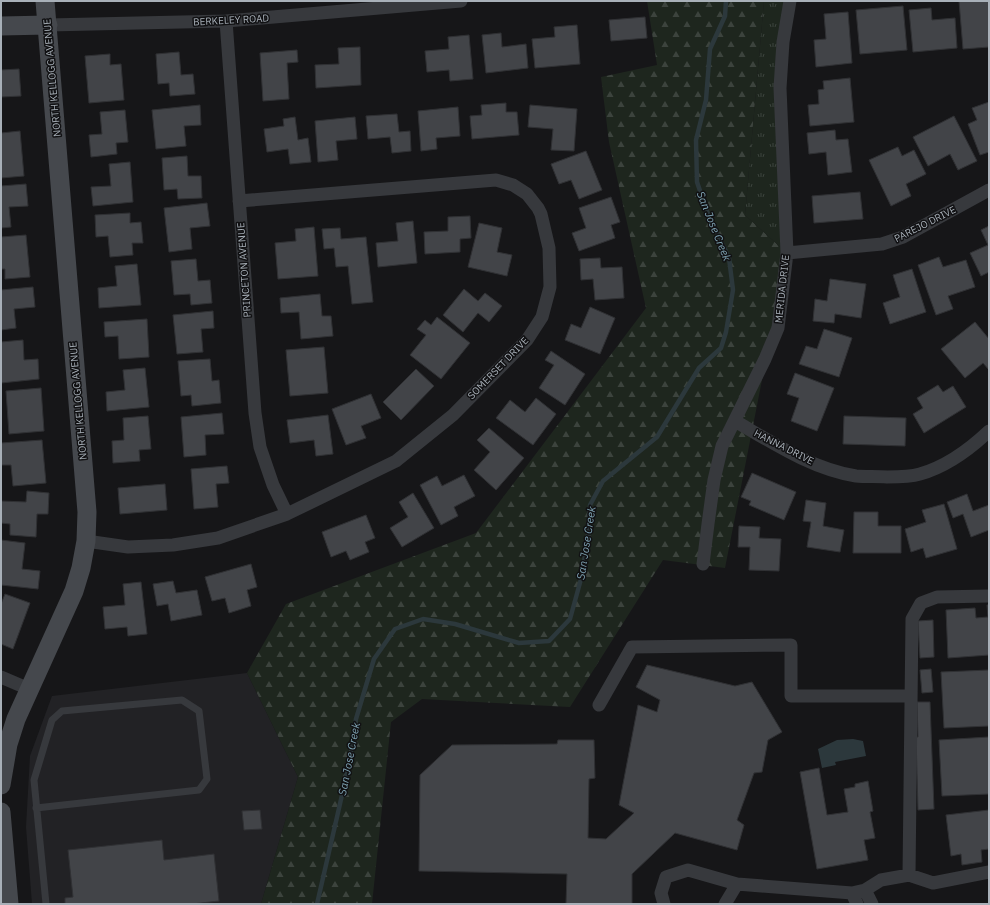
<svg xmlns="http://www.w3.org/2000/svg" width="990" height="905" viewBox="0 0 990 905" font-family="'IBM Plex Sans',sans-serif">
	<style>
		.built { fill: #222225 }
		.forest { fill: url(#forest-firs) }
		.park { fill: url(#park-tufts) }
		.water { fill: #2c383c }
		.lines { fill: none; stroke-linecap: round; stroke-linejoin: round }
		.stream { stroke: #2c383c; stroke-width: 4.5 }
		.building { fill: #424448; stroke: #303134 }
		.lane { stroke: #37393d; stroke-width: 7 }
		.street { stroke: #37393d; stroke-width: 13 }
		.secondary { stroke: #45484d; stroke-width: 19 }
		.labels { text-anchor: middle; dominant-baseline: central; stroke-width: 3; stroke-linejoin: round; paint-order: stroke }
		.street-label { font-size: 10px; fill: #a8b0b8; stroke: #111113 }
		.water-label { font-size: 11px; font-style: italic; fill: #7fa3b3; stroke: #111113 }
	</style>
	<defs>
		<pattern id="forest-firs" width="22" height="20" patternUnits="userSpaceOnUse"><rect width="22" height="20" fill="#1e261e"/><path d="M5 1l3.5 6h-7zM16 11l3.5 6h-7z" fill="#3c433d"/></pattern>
		<pattern id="park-tufts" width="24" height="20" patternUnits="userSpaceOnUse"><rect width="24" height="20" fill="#1e261e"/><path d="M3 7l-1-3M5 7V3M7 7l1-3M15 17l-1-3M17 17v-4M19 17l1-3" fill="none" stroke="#3c433d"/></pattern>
	</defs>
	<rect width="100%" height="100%" fill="#161618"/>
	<!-- built -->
	<path class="built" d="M247,673L298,777L261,904H32L26,827L30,756L52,696Z"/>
	<!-- forest -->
	<path class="forest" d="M647,1H764L745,215L787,253L725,568L663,560L570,707L422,699L391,722L372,904H261L298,777L247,673L286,604L476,533L646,308L609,142L601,77L657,65Z"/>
	<!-- park -->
	<path class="park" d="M764,1H790L783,42L787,253L745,215Z"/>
	<!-- water -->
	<path class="water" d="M853,739L863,741L866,756L835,762L836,765L822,768L818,749L837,740Z"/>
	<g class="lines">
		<!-- stream -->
		<path class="stream" d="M317,904L337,817L349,764L356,719L374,659L395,629L423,619L455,624L519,643L549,641L570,619L581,579L588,537L590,505L603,481L657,437L699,368L721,348L726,332L733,290L729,258L708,214L697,182L696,140L706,100L710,49L725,16L726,1"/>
	</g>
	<!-- building -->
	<path class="building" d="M959,1H989V47L963,49Z
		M903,6L907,50L860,54L856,10Z
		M931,8L932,20L955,18L957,48L913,52L909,10Z
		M848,12L852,63L816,67L814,40L826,39L824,14Z
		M645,17L647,38L611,41L609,20Z
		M577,25L580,64L535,68L532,39L555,37L554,27Z
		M501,33L502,47L526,44L528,68L486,73L482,35Z
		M469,35L473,79L450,81L449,70L427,72L425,51L449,49L448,37Z
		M360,47L361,85L316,88L315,65L339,64L338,48Z
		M297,50L298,62L287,63L289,99L263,101L260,53Z
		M179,52L181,75L193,74L195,94L170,96L169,83L158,84L156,54Z
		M110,54V65L121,64L124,100L89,103L85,56Z
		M19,69L21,96L1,97V70Z
		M850,78L854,122L810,126L808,105L819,104L818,90L824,89L823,81Z
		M989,102V152L980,155L968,124L977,120L972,108Z
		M506,103V112H517L519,135L472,139L470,116L482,115L481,105Z
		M200,105L201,125L184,126L186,146L156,149L152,110Z
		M530,105L577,109L574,151L551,150L553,129L528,127Z
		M458,107L460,136L436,138L437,149L421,151L418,111Z
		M125,110L128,142L116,143L117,154L91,157L89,135L102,134L100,112Z
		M397,114L399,132L410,131L411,151L392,153L390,137L368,139L366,116Z
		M954,116L977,161L958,170L950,154L928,166L913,137Z
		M295,117L298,140L308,138L311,162L290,164L288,149L267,152L264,129L284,126L283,119Z
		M355,117L357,139L336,141L338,160L318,162L315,121Z
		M835,130L836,140L848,139L852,172L828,175L826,152L809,154L807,133Z
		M20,131L24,176L1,178V133Z
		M898,147L902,156L914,150L926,174L906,184L911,196L891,206L869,160Z
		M586,151L602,190L579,199L571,180L559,184L551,164Z
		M187,156L188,176H201L202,198L178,199L177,189L164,190L162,158Z
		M130,162L133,202L93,206L91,187L111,186L109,164Z
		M26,184L28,206L9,207L11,227L1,228V186Z
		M860,192L863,219L814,223L812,196Z
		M611,197L620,222L611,225L615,238L579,251L572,233L586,228L579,208Z
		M207,203L210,226L190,228L192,249L169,252L164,208Z
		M130,213V223L141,222L143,243H132L133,255L110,257L108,236L96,237L95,215Z
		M470,216L471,238L460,239V252L425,254L424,232L448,231V217Z
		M413,221L417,263L378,267L376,243L398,241L396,223Z
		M479,223L502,228L497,252L512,255L507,276L468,267Z
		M989,226V272L981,276L970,253L988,245L981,230Z
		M314,227L318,276L278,279L275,243L296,241L295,229Z
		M340,228L341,239L366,237L373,302L352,304L348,266L336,267L334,248L324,249L322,229Z
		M26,235L30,277L5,279V269H1V237Z
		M939,257L943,267L966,260L975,287L948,296L953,309L936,315L918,265Z
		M600,258L601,268L622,267L624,298L595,300L593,279L581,280L580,259Z
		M196,259L198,281L210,280L212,303L191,305L190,294L174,295L171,261Z
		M137,264L141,305L99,308L98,288L117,286L115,266Z
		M912,269L926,312L890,324L883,303L900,297L893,275Z
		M830,279L866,284L861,318L835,314L834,323L813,321L815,299L827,301Z
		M33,287L35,307L14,309L16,328L1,330V290Z
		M464,289L478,301L485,293L502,306L489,322L478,313L463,332L443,315Z
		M320,294L322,316H331L333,336L301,339L299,312L281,313L280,298Z
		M590,307L615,318L600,354L565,340L571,324L581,328Z
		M213,311L214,328L201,329L203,352L177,354L173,315Z
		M437,317L470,343L441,379L410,355L426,335L417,329L425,320L431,325Z
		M147,319L149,357L119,359L118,336L105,337L104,322Z
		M975,322L989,339V370L983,363L965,378L941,349Z
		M824,329L852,338L839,377L799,364L806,346L817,349Z
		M23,340L24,360L38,359L39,379L1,383V342Z
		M324,347L328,393L290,396L286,350Z
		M551,351L585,374L565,405L539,388L554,365L545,360Z
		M210,359L212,381L219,380L221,403L192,406L191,395L181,396L178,361Z
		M145,368L149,407L107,411L106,392L125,390L123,370Z
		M416,369L434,386L401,420L383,402Z
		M795,373L834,388L817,431L791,421L799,398L787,394Z
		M938,385L943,392L953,386L966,407L924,433L913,414L923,408L917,398Z
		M41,388L44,431L9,434L6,391Z
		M371,394L381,418L361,426L366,438L346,445L332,409Z
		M536,398L556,414L533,445L496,418L510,400L525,412Z
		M222,413L224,434L205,435L206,455L184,457L181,417Z
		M328,415L333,454L316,456L314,440L290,443L287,420Z
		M148,416L151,449L139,450L140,461L113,463L112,441L124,440L123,418Z
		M844,416L906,418L905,446L843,444Z
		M489,428L524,458L496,490L474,470L490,452L477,440Z
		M42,440L46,483L13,486L11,465H1V443Z
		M227,466L229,483L216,484L218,507L194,509L191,469Z
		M752,473L796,492L784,520L749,505L751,501L741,497Z
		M464,475L475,496L454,507L458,516L441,525L420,485L437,476L442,486Z
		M165,484L167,510L120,514L118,488Z
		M27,491L49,493L48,514H37L36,537L10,535V524L1,523V501L26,502Z
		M413,493L434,528L402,547L390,528L408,517L399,502Z
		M967,494L973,511L989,505V530L971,537L963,514L953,518L947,502Z
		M806,500L826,503L823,526L844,530L840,552L807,547L811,522L803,521Z
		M944,504L957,549L926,558L923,548L911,552L905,529L926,522L922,510Z
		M854,512H878V526H901V553H853Z
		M366,515L375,538L365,542L369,552L350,560L346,551L331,557L322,532Z
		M739,526L760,527L759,538L781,539L779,571L749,570L750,547H738Z
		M1,540L25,543L22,569L40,571L38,589L1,585Z
		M251,564L257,587L247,590L251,606L229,613L225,598L212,601L205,577Z
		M173,581L176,593L197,590L202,615L171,621L168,604L157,606L153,584Z
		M141,582L147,634L128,636L127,627L105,629L103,607L125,605L123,584Z
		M5,594L30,603L13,649L1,644V604Z
		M987,605H989V655L948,658L946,610L975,608L976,618L988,617Z
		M933,620L934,657L920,658L918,621Z
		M647,665L735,686L752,682L782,732L768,740L762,772L754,773L737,820L744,825L737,850L675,833L632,874V904H566L567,874L419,871L420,775L452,745L557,744L558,740H594L595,778L589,779L588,838L606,839L634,813L619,805L638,705L657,712L660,700L636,687Z
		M931,669L933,692L922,693L920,670Z
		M989,670V726L944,728L941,672Z
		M917,702H930L934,809L918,810L916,737H918Z
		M989,737V794L942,796L939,740Z
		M819,768L827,815L848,812L844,789L855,787V784L868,781L873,811L870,812L875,838L864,840L868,860L817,869L800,772Z
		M260,810L262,829L244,830L242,811Z
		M989,810V849L981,850L982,862L962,865L961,854L951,856L946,815Z
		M162,840L164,860L214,854L219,901L192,904H65V898L73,897L68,850Z"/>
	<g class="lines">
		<!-- lane -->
		<path class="lane" d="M36,808L199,790L207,779L199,711L182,700L62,711L52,720L34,780L46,904"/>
		<!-- street -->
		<path class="street" d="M226,21L255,413L260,447L273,485L287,514
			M48,25L226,21L461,1
			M787,253L882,244L903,237L989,190
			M735,421C773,443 812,469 856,476C866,477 877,476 887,477C897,477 910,477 920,474C945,467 970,449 989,431
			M86,541L128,547L173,545L218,538L287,514L396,461L453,415L527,340L542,317L550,287L549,248L541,214L538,208L527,194L513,185L496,180L239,201
			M703,564L708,524L714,480L722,446L765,359L778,328L787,253L780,88L783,42L790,1
			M1,677L29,689
			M599,705L632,647L791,645V696H911
			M909,875L912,619L921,603L937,597L989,596
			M865,890L872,904
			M852,893L857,904
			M664,904L661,893L666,877L688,870L737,884L852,893L865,890L881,880L909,875L933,883L989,872
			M725,904L737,884"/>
		<!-- secondary -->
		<path class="secondary" d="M1,26L48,25
			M1,785L8,744L16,719L74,591L81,568L86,541L87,512L45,1
			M1,812L9,904"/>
	</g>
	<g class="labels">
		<!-- street labels -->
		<g class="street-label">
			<text transform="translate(231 20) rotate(-3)">BERKELEY ROAD</text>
			<text transform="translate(52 78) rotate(-95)">NORTH KELLOGG AVENUE</text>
			<text transform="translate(925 224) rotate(-27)">PAREJO DRIVE</text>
			<text transform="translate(244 270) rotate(-94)">PRINCETON AVENUE</text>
			<text transform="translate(782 289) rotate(-84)">MERIDA DRIVE</text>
			<text transform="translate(498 368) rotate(-46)">SOMERSET DRIVE</text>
			<text transform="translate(78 401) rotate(-95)">NORTH KELLOGG AVENUE</text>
			<text transform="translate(784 447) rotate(27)">HANNA DRIVE</text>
		</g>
		<!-- water labels -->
		<g class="water-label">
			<text transform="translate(714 226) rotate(68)">San Jose Creek</text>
			<text transform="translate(586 543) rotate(-81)">San Jose Creek</text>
			<text transform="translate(349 759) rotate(-79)">San Jose Creek</text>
		</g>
	</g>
	<!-- border -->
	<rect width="990" height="905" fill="none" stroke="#a8b0b8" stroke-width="4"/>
</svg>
